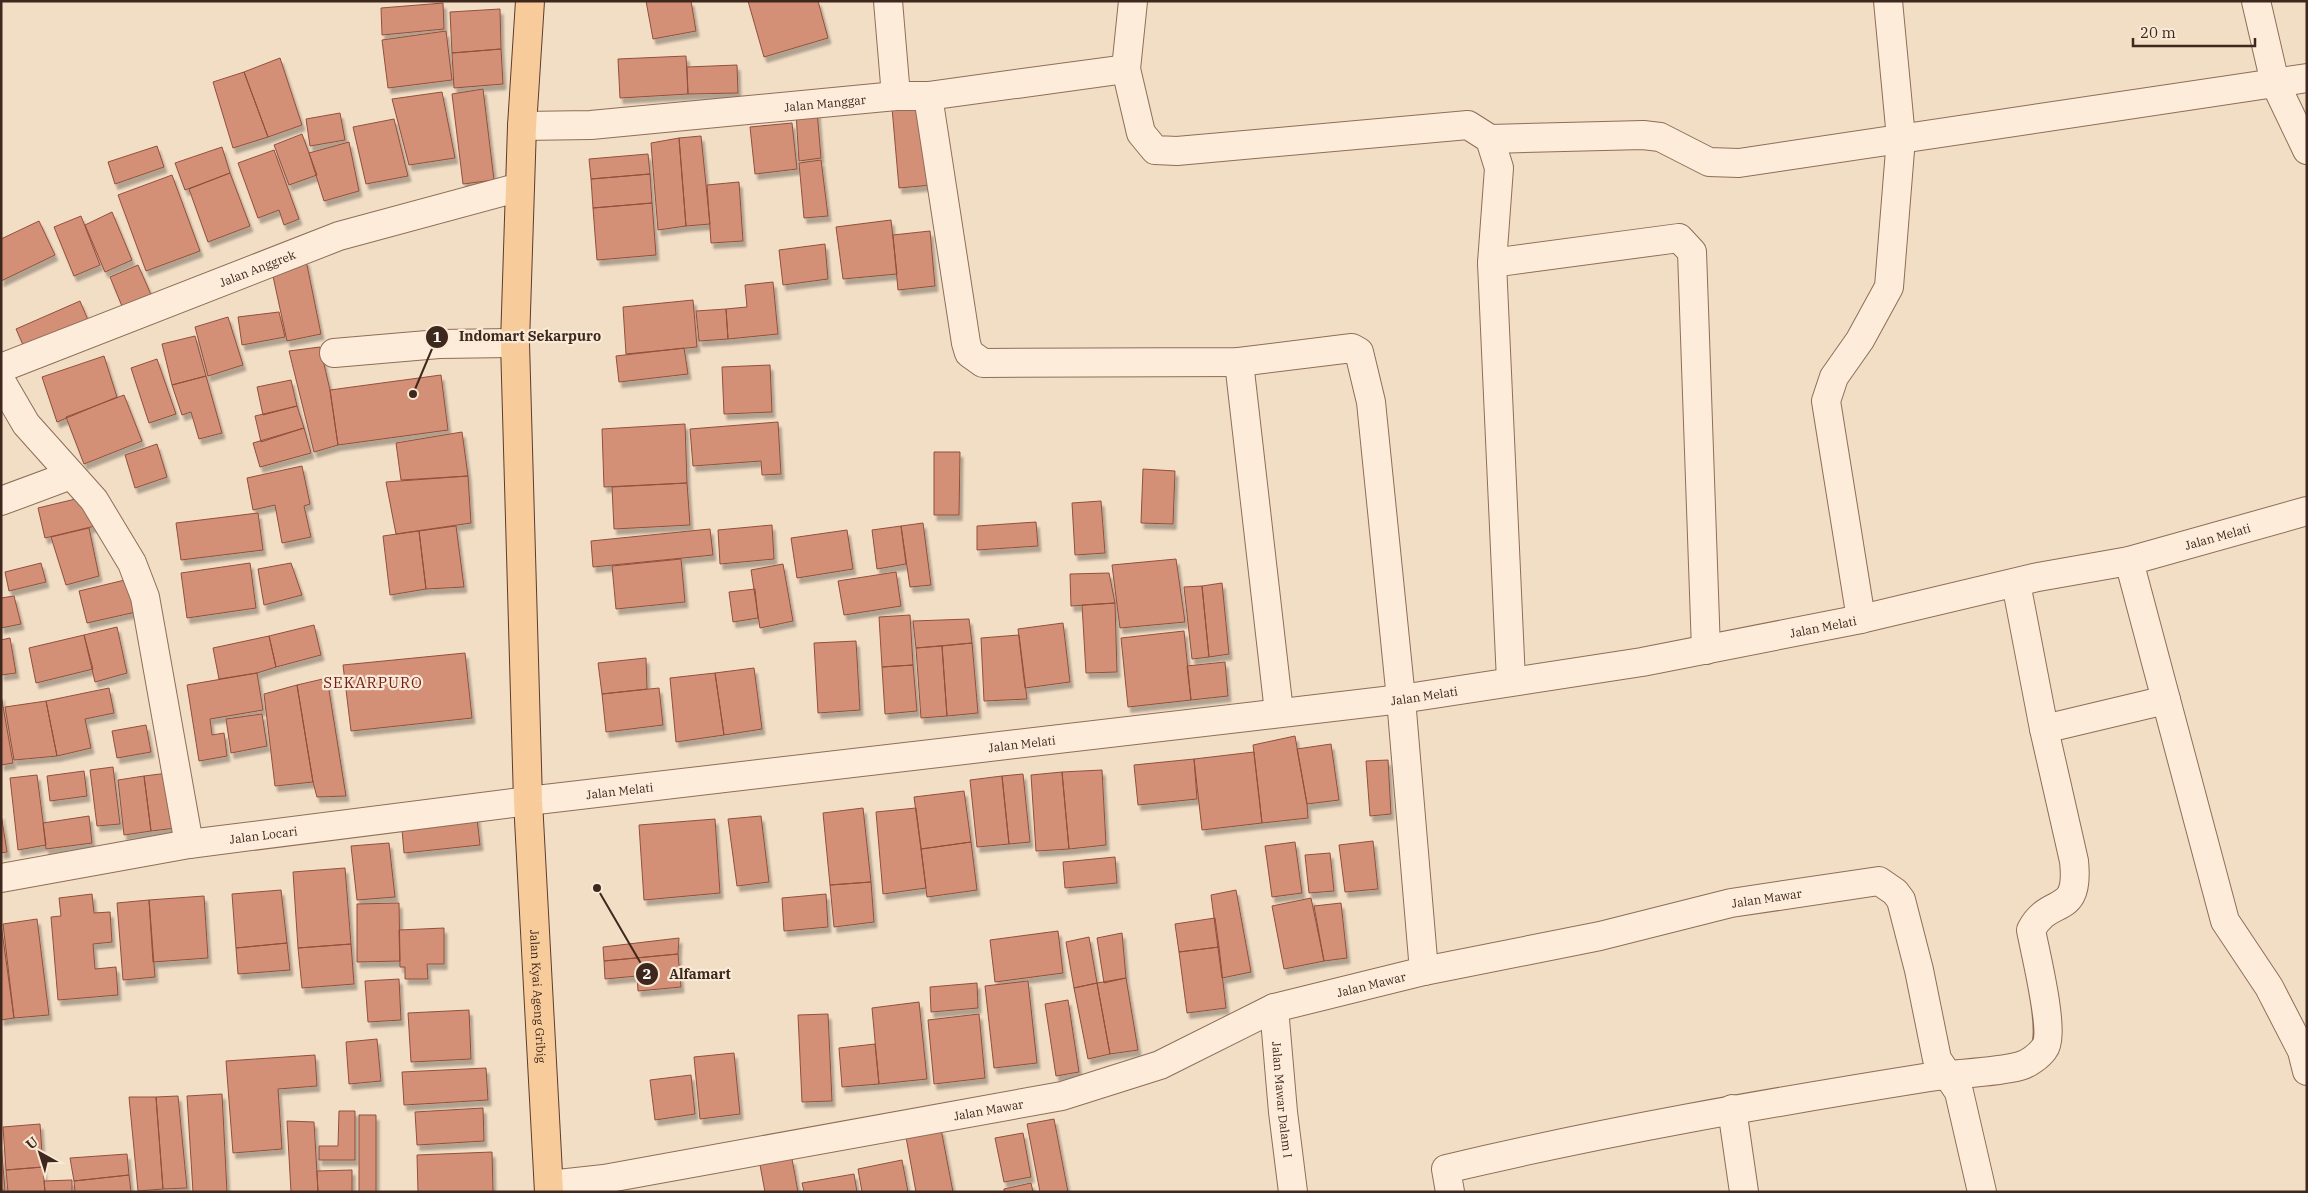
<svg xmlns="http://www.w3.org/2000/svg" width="2308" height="1193" viewBox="0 0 2308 1193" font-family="'IBM Plex Serif',serif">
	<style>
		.building { fill: #d48f77; stroke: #91503c; filter: url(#shadow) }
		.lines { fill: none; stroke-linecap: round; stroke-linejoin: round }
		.minor-casing { stroke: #8f6d59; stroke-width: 30 }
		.major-casing { stroke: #5d3c2d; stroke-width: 30 }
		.minor { stroke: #fcecd9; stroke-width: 28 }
		.major { stroke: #f8cb9a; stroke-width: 28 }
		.labels { text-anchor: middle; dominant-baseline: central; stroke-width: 4.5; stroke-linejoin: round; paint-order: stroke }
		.street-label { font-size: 12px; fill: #3e281e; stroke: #f9e9d5 }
		.quarter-label { font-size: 15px; letter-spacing: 1px; fill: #6f1d19; stroke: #f9e9d5 }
		.leader { fill: none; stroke: #3e281e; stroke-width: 2 }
		.callout-dot { fill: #3e281e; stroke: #f9e9d5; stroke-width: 2 }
		.mark-label { font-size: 15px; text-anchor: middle; font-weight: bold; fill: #fff }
		.callout-label { font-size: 14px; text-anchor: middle; font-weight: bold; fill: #3e281e; stroke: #f9e9d5; stroke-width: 4.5; stroke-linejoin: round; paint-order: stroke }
	</style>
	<defs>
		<filter id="shadow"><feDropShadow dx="3" dy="5.5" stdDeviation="1" flood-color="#0004"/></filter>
	</defs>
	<rect width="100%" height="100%" fill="#f2ddc5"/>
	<!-- building -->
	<path class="building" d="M646,1H691L696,31L653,39Z
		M748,1H818L828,38L764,57Z
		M443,3L444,29L382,35L381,8Z
		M500,9L501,49L452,53L450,12Z
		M446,31L452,80L388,88L382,40Z
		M501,49L503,84L454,88L452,53Z
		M686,56L688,94L620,98L618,59Z
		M280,58L302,125L268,137L244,72Z
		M737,65L738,93L688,94L687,67Z
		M244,72L268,137L233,148L213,82Z
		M483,89L494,180L463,184L452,94Z
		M442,92L455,158L409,165L392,99Z
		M926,105L932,185L899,188L892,108Z
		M817,111L821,158L799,161L796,113Z
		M340,113L345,140L310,146L306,119Z
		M394,119L408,176L366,184L353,127Z
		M792,123L797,169L755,174L750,127Z
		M302,134L317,175L289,185L274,145Z
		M701,136L710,224L686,226L679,138Z
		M679,138L686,226L658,230L651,143Z
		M349,142L359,191L324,201L309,153Z
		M157,146L164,167L115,184L108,162Z
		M222,147L230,173L185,190L175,163Z
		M274,150L299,219L284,225L279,210L258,218L238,163Z
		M648,154L650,174L591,179L589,159Z
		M821,160L828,216L804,218L799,163Z
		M230,173L250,226L208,242L189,189Z
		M650,174L652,203L593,208L591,179Z
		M172,175L200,251L146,271L118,195Z
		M739,182L743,241L711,243L707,185Z
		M652,203L656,255L597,260L593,208Z
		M112,212L132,260L105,272L85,225Z
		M81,216L100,265L74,276L54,227Z
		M891,220L897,274L843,279L836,227Z
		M39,221L55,255L1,281V239Z
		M930,231L935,286L898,290L893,235Z
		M825,244L828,279L783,285L779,250Z
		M306,260L321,334L287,341L271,267Z
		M138,265L153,299L124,311L110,277Z
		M773,282L778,334L728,339L726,309L747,307L745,285Z
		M693,300L697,347L626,354L623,307Z
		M80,301L88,320L24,347L16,329Z
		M726,309L728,339L699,341L696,311Z
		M279,312L285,337L242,345L238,317Z
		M228,317L243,365L208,376L195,327Z
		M195,336L206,376L172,385L162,344Z
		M320,347L330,390L338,445L314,452L289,351Z
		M684,348L688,374L619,382L616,356Z
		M104,356L117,397L57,422L42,377Z
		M157,359L176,414L149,423L131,368Z
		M770,365L772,412L724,414L722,367Z
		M441,375L448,430L338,445L330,390Z
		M206,376L222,433L199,439L191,412L182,415L172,385Z
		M291,380L297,406L263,415L257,387Z
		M124,395L142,441L84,464L66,417Z
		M297,406L304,428L261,442L255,416Z
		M778,422L781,474L762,475L761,461L693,466L690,429Z
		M685,424L687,483L604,487L602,429Z
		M304,428L311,453L260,467L253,443Z
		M462,432L468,476L401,480L396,443Z
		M157,444L167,477L135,488L125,455Z
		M934,452H960L959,515H934Z
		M302,466L310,504L304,506L311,537L282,543L275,505L253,510L247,478Z
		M1143,469L1175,471L1173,524L1141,523Z
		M468,476L471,523L396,534L386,482Z
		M687,483L690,525L614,529L612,487Z
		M88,496L95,526L45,538L38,508Z
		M1101,501L1105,553L1075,555L1072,503Z
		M258,513L263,550L181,560L176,523Z
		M1036,522L1038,546L977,550V526Z
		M923,523L931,585L910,587L901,526Z
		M772,525L774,559L720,564L718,530Z
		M456,526L464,587L426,589L419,531Z
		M901,526L906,564L877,569L872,530Z
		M89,528L99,576L66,585L51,537Z
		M710,529L713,555L593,567L591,541Z
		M847,530L853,569L797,578L791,538Z
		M419,531L426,589L390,595L383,536Z
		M681,559L685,602L616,609L612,566Z
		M1176,559L1185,622L1120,628L1112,565Z
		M41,563L46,582L9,591L5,572Z
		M250,563L256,608L187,618L181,573Z
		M291,563L302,595L264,605L258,569Z
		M783,564L793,621L760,628L751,570Z
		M896,572L901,606L844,615L838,581Z
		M1109,573L1115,603L1071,606L1070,574Z
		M129,579L136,612L87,623L79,591Z
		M1222,583L1229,654L1209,657L1202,586Z
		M1202,586L1209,657L1192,659L1184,587Z
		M755,589L758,618L733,622L729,592Z
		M14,596L21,624L1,628V598Z
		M1115,603L1117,672L1086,673L1082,605Z
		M910,615L913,665L882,667L879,617Z
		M969,619L972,643L916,648L913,621Z
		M1063,623L1070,682L1025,688L1018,629Z
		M314,625L321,655L276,667L269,636Z
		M117,627L127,673L95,682L84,635Z
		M1184,631L1191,700L1128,707L1121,638Z
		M84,635L93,669L36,683L29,648Z
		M1019,635L1027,699L984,701L981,638Z
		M269,636L276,667L257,673L219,679L213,648Z
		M10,638L16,673L1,675V640Z
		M856,641L860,710L818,713L814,643Z
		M972,643L978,713L947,716L942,646Z
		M942,646L947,716L921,718L916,648Z
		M465,653L472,718L351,731L343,665Z
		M646,658L647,689L602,694L598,663Z
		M1225,662L1228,696L1191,700L1187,666Z
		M913,665L917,711L885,714L882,667Z
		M754,668L762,729L724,735L715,673Z
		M257,673L263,710L210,719L212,735L224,733L227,756L199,761L187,685Z
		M715,673L724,735L676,742L670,678Z
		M327,678L346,796L317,797L313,782L297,685Z
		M297,685L313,782L275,786L264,694Z
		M109,688L114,713L85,719L91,748L57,756L46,701Z
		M659,688L663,725L606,732L602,694Z
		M1,695L13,763L1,765Z
		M46,701L57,756L14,760L5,707Z
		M262,714L267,746L231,753L226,719Z
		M146,725L151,752L117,758L112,731Z
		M1295,736L1307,804L1308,818L1262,823L1253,745Z
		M1331,744L1339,800L1307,804L1297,749Z
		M1254,752L1262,823L1202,830L1194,759Z
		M1194,759L1197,799L1138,805L1134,765Z
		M1388,760L1391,814L1370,816L1366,761Z
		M113,767L120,824L97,826L90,770Z
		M1102,770L1106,845L1069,849L1062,772Z
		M84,771L87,796L50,801L47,776Z
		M1062,772L1069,849L1036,851L1031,775Z
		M168,773L176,828L151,831L144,776Z
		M1023,774L1030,842L1009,844L1002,776Z
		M37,775L46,845L18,850L10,778Z
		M144,776L151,831L124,835L118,780Z
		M1002,776L1009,844L977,847L970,780Z
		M964,791L971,842L921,849L914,797Z
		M863,808L871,882L830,885L823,813Z
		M916,808L926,888L883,894L876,812Z
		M476,810L480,845L404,853L401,818Z
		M1,814L7,852L1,853Z
		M89,816L92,843L46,849L43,823Z
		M761,816L769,882L737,886L728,819Z
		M715,819L720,893L644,900L639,825Z
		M1373,841L1378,889L1345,892L1339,845Z
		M971,842L977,890L927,897L921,849Z
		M1295,842L1302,893L1272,897L1265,846Z
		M389,843L395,897L357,900L351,846Z
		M1330,853L1334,891L1309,893L1305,855Z
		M1115,857L1117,883L1065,888L1063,862Z
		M345,868L351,944L298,948L293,872Z
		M871,882L874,922L834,927L830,885Z
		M281,890L287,943L236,948L232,894Z
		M1236,890L1251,972L1222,978L1211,895Z
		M92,894L94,913L110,912L112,942L93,944L95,969L116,967L118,995L58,1000L51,917L61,916L59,898Z
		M826,894L828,927L784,931L782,898Z
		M204,896L208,958L153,962L149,900Z
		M1311,898L1324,961L1284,969L1272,906Z
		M149,900L155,977L123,980L117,903Z
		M399,903L400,961L357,962V904Z
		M1341,903L1347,958L1324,961L1314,906Z
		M1215,918L1219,947L1179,952L1175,924Z
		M37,919L49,1015L14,1018L3,924Z
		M1,924L14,1018L1,1020Z
		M444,928V964H427L428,979H405V967H400L399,930Z
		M1058,931L1063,973L995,982L990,940Z
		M1122,933L1126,978L1104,983L1097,938Z
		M1089,937L1097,983L1074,988L1066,942Z
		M679,938L678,954L604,961L603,947Z
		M287,943L290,970L238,974L236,948Z
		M351,944L354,984L302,988L298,948Z
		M1219,947L1226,1008L1187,1013L1179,952Z
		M678,954L681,987L638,991L637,976L605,979L604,961Z
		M1126,978L1138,1050L1110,1054L1097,983Z
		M399,979L401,1020L368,1022L365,981Z
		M1028,981L1037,1063L994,1068L985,986Z
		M977,983L978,1008L931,1012L930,987Z
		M1097,983L1110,1054L1088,1059L1074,988Z
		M1068,1000L1079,1072L1056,1076L1045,1004Z
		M919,1002L927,1079L879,1084L872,1008Z
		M469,1010L471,1059L411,1062L408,1013Z
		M828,1014L832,1101L802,1102L798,1015Z
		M979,1014L985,1078L934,1084L928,1020Z
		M377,1039L381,1081L349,1084L346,1042Z
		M875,1044L879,1084L842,1087L839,1048Z
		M734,1053L740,1114L700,1119L694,1057Z
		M315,1055L317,1086L278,1089L282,1149L233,1153L226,1061Z
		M486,1068L488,1100L404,1105L402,1072Z
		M691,1075L695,1114L655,1120L650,1080Z
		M222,1094L227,1192H193L187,1096Z
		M178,1096L187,1188L163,1189L156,1097Z
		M129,1097H156L163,1189L138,1191Z
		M483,1108L484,1141L417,1145L415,1112Z
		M339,1111H355V1160H319V1146H338Z
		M359,1115H376V1192H359Z
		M1054,1119L1068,1192H1040L1027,1124Z
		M287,1121L314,1122L318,1192H291Z
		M40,1124L43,1167L6,1170L3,1127Z
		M941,1129L953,1192H916L906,1137Z
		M1023,1133L1031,1177L1004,1182L995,1138Z
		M1,1143L5,1190H1Z
		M492,1152L493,1192H418L417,1155Z
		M127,1154L129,1175L74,1181L70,1158Z
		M792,1159L798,1192H765L760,1165Z
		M902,1160L908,1192H862L858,1169Z
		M43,1167L45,1192H8L6,1170Z
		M352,1170V1192H318L317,1171Z
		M854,1174L857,1192H804L802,1183Z
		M129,1175L131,1192H75L74,1181Z
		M72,1180V1192H45L44,1181Z
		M1031,1183L1033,1192H1004V1189Z"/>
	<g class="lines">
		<!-- minor casing -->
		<g class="minor-casing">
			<g id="minor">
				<path d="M888,1L896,96"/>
				<path d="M1133,1L1126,69L1141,133L1155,150L1177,151L1468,125L1490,139L1499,168L1492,263L1511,681"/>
				<path d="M2307,78L2275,83L2307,150"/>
				<path d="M928,96L966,343L969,353L983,363L1239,362L1352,348L1359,352L1371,402L1401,699L1424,971"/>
				<path id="s1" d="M522,126L591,125L896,96H928L1126,69"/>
				<path d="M1490,139L1643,135L1660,137L1709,162L1739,163L2275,83L2256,1"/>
				<path d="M1492,263L1679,238L1692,252L1706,650"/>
				<path d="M334,353L439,344L515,343"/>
				<path d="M1239,362L1279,712"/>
				<path id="s2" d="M1,368L339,236L520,187"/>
				<path d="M1,381L26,424L94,500L132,563L145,597L189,844"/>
				<path d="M1,501L71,475"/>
				<path d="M2129,561L2225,921L2269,987L2302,1051L2307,1071"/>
				<path d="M1861,619L1826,401L1834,377L1860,340L1889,287L1901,138L1888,1"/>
				<path d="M2044,729L2166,700"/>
				<path id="s3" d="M1,878L189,844L528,801L1401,699L1642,662L1861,619L2038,577L2129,561L2307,511"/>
				<path id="s4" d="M1274,1008L1283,1112L1293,1192"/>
				<path d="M1732,1109L1744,1192"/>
				<path id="s5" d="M549,1185L604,1179L1062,1096L1160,1065L1274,1008L1424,971L1600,936L1731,903L1879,881L1895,892L1901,900L1919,970L1937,1059L1959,1092L1982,1192"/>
				<path d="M1450,1192L1446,1169C1606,1131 1767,1103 1930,1077C1958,1073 1994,1073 2020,1066C2028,1064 2039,1056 2044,1049C2056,1034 2035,952 2031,930C2050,894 2080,919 2074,861L2044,729L2016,583"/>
			</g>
		</g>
		<!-- major casing -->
		<g class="major-casing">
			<g id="major">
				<path id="s6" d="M530,1L522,126L515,343L528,801L549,1192"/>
			</g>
		</g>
		<!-- minor -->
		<use href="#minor" class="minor"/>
		<!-- major -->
		<use href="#major" class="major"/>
	</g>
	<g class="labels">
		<!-- street labels -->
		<g class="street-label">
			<text stroke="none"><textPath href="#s1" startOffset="304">Jalan Manggar</textPath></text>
			<text stroke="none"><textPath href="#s2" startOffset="275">Jalan Anggrek</textPath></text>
			<text stroke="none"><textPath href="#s3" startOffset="2245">Jalan Melati</textPath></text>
			<text stroke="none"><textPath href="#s3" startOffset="1840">Jalan Melati</textPath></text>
			<text stroke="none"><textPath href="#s3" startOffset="1435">Jalan Melati</textPath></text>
			<text stroke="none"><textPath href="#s3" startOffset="1030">Jalan Melati</textPath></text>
			<text stroke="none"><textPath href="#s3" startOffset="625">Jalan Melati</textPath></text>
			<text stroke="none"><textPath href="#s3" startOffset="266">Jalan Locari</textPath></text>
			<text stroke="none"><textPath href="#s5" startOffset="1256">Jalan Mawar</textPath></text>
			<text stroke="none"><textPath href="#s5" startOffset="851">Jalan Mawar</textPath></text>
			<text stroke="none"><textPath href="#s6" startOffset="996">Jalan Kyai Ageng Gribig</textPath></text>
			<text stroke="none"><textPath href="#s4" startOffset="92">Jalan Mawar Dalam I</textPath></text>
			<text stroke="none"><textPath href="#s5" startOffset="446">Jalan Mawar</textPath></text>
		</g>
		<!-- quarter labels -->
		<g class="quarter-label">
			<text x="373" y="682">SEKARPURO</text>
		</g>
	</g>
	<!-- callouts -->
	<path class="leader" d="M413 394L437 337M597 888L647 974"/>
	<g class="callout-dot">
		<circle cx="413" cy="394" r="5"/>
		<circle cx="597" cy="888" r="5"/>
		<circle cx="437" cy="337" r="12"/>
		<circle cx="647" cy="974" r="12"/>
	</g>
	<g class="mark-label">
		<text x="437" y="342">1</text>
		<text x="647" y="979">2</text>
	</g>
	<g class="callout-label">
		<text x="530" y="341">Indomart Sekarpuro</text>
		<text x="700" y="979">Alfamart</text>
	</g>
	<!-- border -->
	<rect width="2308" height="1193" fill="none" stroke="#3e281e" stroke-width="5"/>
	<!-- north arrow -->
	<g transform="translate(40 1153) rotate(321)" stroke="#f9e9d5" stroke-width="4" paint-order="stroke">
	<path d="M0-4L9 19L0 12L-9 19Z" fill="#3e281e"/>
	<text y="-8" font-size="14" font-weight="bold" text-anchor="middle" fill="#3e281e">U</text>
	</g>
	<!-- scale -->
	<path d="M2133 38v8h122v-8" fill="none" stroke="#3e281e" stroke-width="2.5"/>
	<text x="2140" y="38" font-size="15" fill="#3e281e" stroke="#f9e9d5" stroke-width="4" paint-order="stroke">20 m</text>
</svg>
